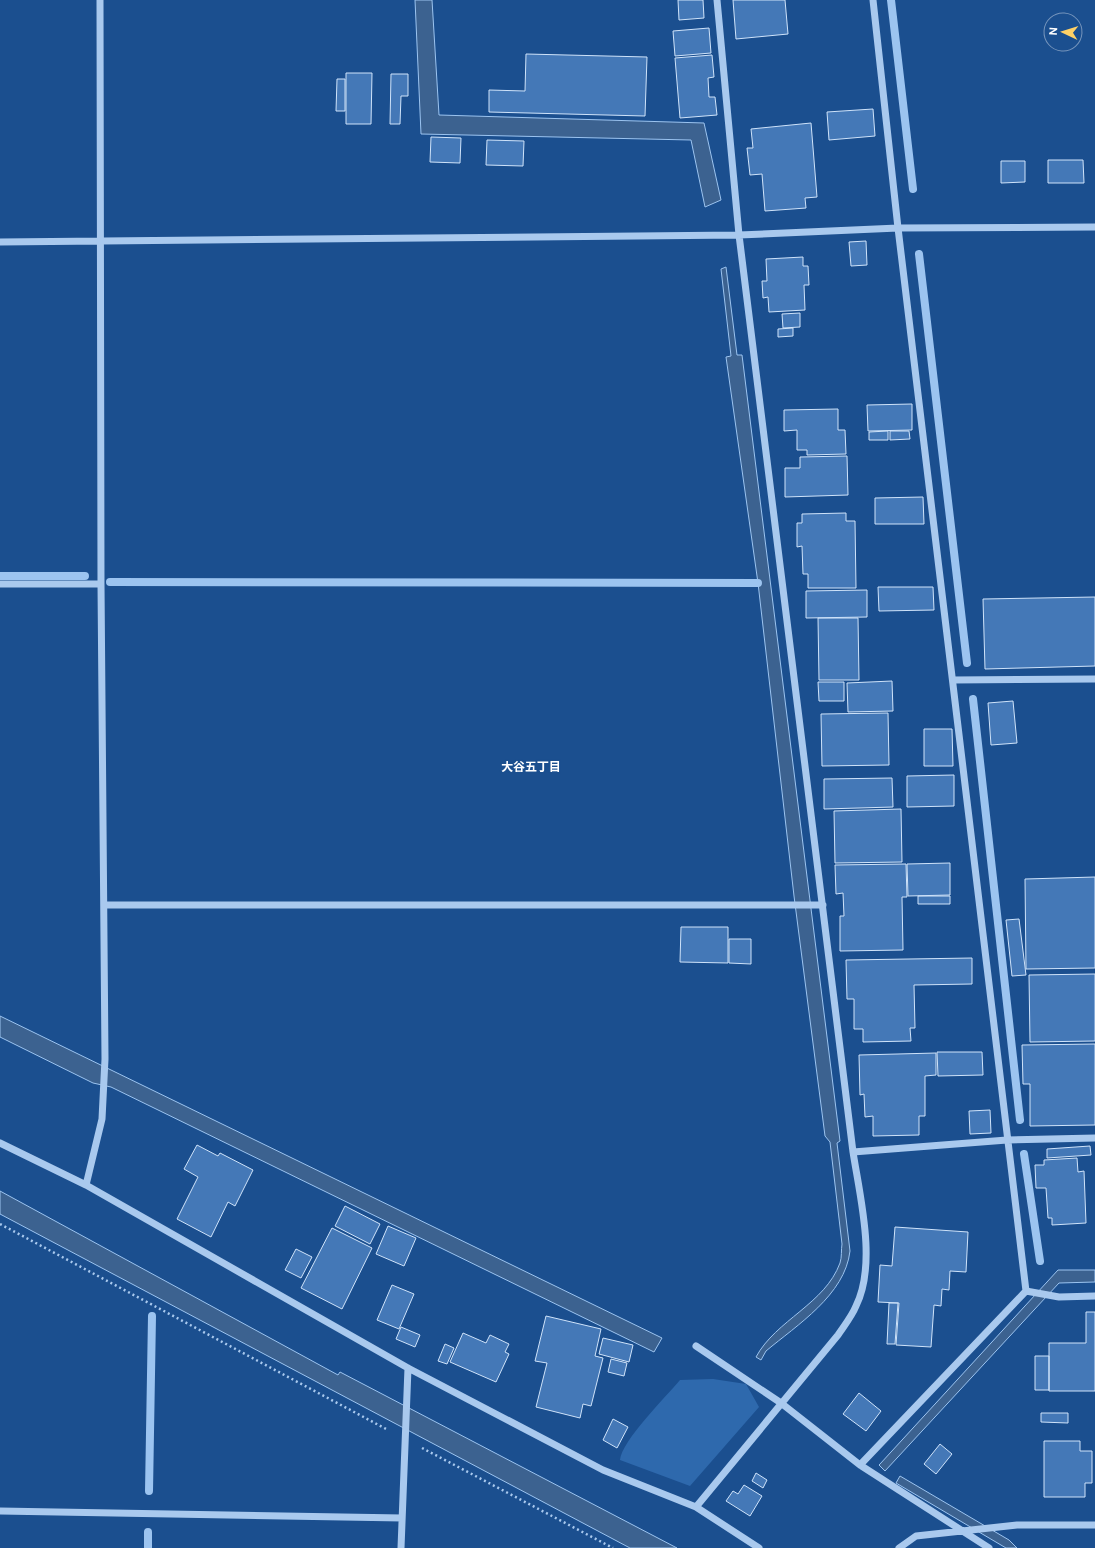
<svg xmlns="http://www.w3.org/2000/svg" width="1095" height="1548" viewBox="0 0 1095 1548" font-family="'DM Sans','Noto Sans JP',sans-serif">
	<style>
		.green { fill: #2e69ad }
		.water { fill: #3c6290; stroke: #9cc4f0 }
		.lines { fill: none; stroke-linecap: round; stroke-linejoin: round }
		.stream { stroke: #9cc4f0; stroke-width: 8 }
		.building { fill: #4478b7; stroke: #cfe3fa }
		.path { stroke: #a9c9ee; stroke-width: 2.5; stroke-dasharray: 2 3; stroke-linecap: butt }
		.minor { stroke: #a9c9ee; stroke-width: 7 }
		.labels { text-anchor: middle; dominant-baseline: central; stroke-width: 3.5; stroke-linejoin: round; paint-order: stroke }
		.neighbourhood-label { font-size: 12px; font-weight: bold; fill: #fff; stroke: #1b4f8f }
	</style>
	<rect width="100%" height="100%" fill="#1b4f8f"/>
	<!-- green -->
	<path class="green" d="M713,1379L746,1384L759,1407L690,1486L620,1460C622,1440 666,1397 680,1380Z"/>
	<!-- water -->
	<path class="water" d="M415,0H432L439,115L704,123L721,200L705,207L691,140L421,134Z
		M726,267L737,355H742L840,1141L837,1143L850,1251C845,1295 797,1325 766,1351L761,1360L756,1357C776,1320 825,1304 840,1263C842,1257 841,1250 842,1244L830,1142L825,1136L794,896L758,583L726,357L731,356L721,269Z
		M0,1016L662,1338L654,1352L111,1087L93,1083L0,1037Z
		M0,1191L338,1375L340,1372L677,1548H630L0,1214Z
		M1058,1270H1095V1282L1059,1283L885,1471L879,1465L880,1464Z
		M900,1476L1009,1540L1017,1548H1006L896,1483Z"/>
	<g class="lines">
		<!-- stream -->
		<path class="stream" d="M891,0L913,189
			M919,254L967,663
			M0,576H85
			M110,582L758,583
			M973,699L1020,1120
			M1024,1154L1040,1261
			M149,1491L152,1316
			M148,1548V1532"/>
	</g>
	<!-- building -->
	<path class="building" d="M678,0H703L704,18L679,20Z
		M733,0H785L788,34L736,39Z
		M709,28L711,53L675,56L673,31Z
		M526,54L647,57L645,116L489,112V90L525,91Z
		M712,55L714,77L708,78L709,97H715L717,115L680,118L675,58Z
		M346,73H372L371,124H346Z
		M391,74H408V96H401L400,124H390Z
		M337,79H345V111H336Z
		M873,109L875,136L829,140L827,112Z
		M811,123L817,197L805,198L806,208L765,211L762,174L750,175L747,148H753L751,129Z
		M431,137L461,138L460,163L430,162Z
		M487,140L524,141L523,166L486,165Z
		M1048,160H1083L1084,183H1048Z
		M1001,161H1025V182L1001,183Z
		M866,241L867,265L851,266L849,242Z
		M803,257V266H808L809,285H804L805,310L769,312L768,297L763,298L762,281H767L766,259Z
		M800,313V327L783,328L782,314Z
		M793,328V336L778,337V329Z
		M912,404V430L868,431L867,405Z
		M838,409V430H845L846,454L807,455V450H797V430L784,431V410Z
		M888,431V440H869V432Z
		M890,431H909L910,439L890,440Z
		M847,456L848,495L785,497V468H800V457Z
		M923,497L924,524H875V498Z
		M846,513V521H855L856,588H808V574H803L802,546L797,547V523H802V514Z
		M878,587H933L934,610L879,611Z
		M867,590V617L806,618V591Z
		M1095,597V666L985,669L983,599Z
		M818,618H858L859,680H819Z
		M892,681L893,711L848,712L847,683Z
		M818,682H844V701H819Z
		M1013,701L1017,743L991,745L988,703Z
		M888,713L889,765L822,766L821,714Z
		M924,729H952L953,766H924Z
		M954,775V806L907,807V776Z
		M892,778L893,807L824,809V779Z
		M901,809L902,862L835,863L834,811Z
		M950,863V895L908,896L907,864Z
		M906,864L907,897H902L903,950L840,951V916H844L843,893L836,894L835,865Z
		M1095,877V968L1026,969L1025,879Z
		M918,896H950V904H918Z
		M1019,919L1026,975L1012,976L1006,920Z
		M681,927H728V963L680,962Z
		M729,939H751V964L729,963Z
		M972,958V984L914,985L915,1028H910L911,1041L863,1042V1029H854V999H847L846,960Z
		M1095,974V1041L1030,1042L1029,975Z
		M1095,1044V1125L1030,1126V1084H1023L1022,1045Z
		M937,1052H982L983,1075L938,1076Z
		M936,1053V1075L925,1076V1116H919V1135L873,1136V1116L865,1117L864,1094L860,1095L859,1055Z
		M990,1110L991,1133L970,1134L969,1111Z
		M197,1145L218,1156L220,1153L253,1170L235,1206L228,1202L211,1237L177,1219L198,1177L184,1169Z
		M1090,1146L1091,1155L1047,1158V1149Z
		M1077,1158L1078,1172L1084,1171L1086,1223L1052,1225V1218H1048L1046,1188H1036L1035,1165H1044V1160Z
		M345,1206L380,1224L370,1244L335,1226Z
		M388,1226L416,1238L404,1266L376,1254Z
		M895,1227L968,1232L966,1272L950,1271L949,1290L942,1289L941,1306L934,1305L931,1347L896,1345L899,1303L878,1302L880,1265L892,1266Z
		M332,1228L372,1248L342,1309L301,1288Z
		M296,1249L312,1257L301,1278L285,1270Z
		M392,1285L414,1294L399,1329L377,1320Z
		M889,1303H898L895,1344H887Z
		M1086,1312H1095V1391H1049V1343H1086Z
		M546,1316L601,1329L595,1356L603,1358L591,1406L583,1404L580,1418L536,1407L547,1363L535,1361Z
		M401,1327L420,1335L415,1347L396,1339Z
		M463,1333L486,1343L490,1335L509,1344L505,1352L509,1354L496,1382L450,1362Z
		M603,1338L633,1345L629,1362L599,1354Z
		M445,1344L454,1348L447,1364L438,1361Z
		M1035,1356H1049V1390H1035Z
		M611,1359L627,1363L624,1376L608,1372Z
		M859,1393L881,1411L866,1431L843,1414Z
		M1041,1413H1068V1423L1041,1422Z
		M613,1419L628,1427L617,1448L603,1440Z
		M1044,1441H1080V1451H1092V1483H1085V1497H1044Z
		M940,1444L952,1454L936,1474L924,1464Z
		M756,1473L767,1480L763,1488L752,1481Z
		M744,1485L762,1496L750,1516L726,1501L733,1491L738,1494Z"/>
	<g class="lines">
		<!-- path -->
		<path class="path" d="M0,1224L388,1430
			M422,1448L613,1548"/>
		<!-- minor -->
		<path class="minor" d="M873,0L898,228L1026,1291
			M0,242L739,235L898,228L1095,227
			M0,584H101
			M953,680L1095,679
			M104,905H823
			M0,1143L86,1185L408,1368L603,1470L696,1507L759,1548
			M853,1152L1007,1140L1095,1138
			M86,1185L102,1119L105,1059L101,584L100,0
			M1026,1291L1059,1297L1095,1296
			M696,1346L781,1403L860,1465L989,1548
			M860,1465L1026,1291
			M696,1507L838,1335C844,1326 852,1316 856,1306C877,1264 860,1197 853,1152L739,235L717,0
			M0,1511L402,1518
			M401,1548L408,1368
			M899,1548L916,1536L1017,1525H1095"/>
	</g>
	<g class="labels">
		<!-- neighbourhood labels -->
		<g class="neighbourhood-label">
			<text x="531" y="767">大谷五丁目</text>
		</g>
	</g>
	<!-- north arrow -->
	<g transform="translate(1063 32) rotate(274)"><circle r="19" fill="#1b4f8f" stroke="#7695bc"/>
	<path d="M0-3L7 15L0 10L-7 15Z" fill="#ffd166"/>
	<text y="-6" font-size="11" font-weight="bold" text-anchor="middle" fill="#ffffff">N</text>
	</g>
</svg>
